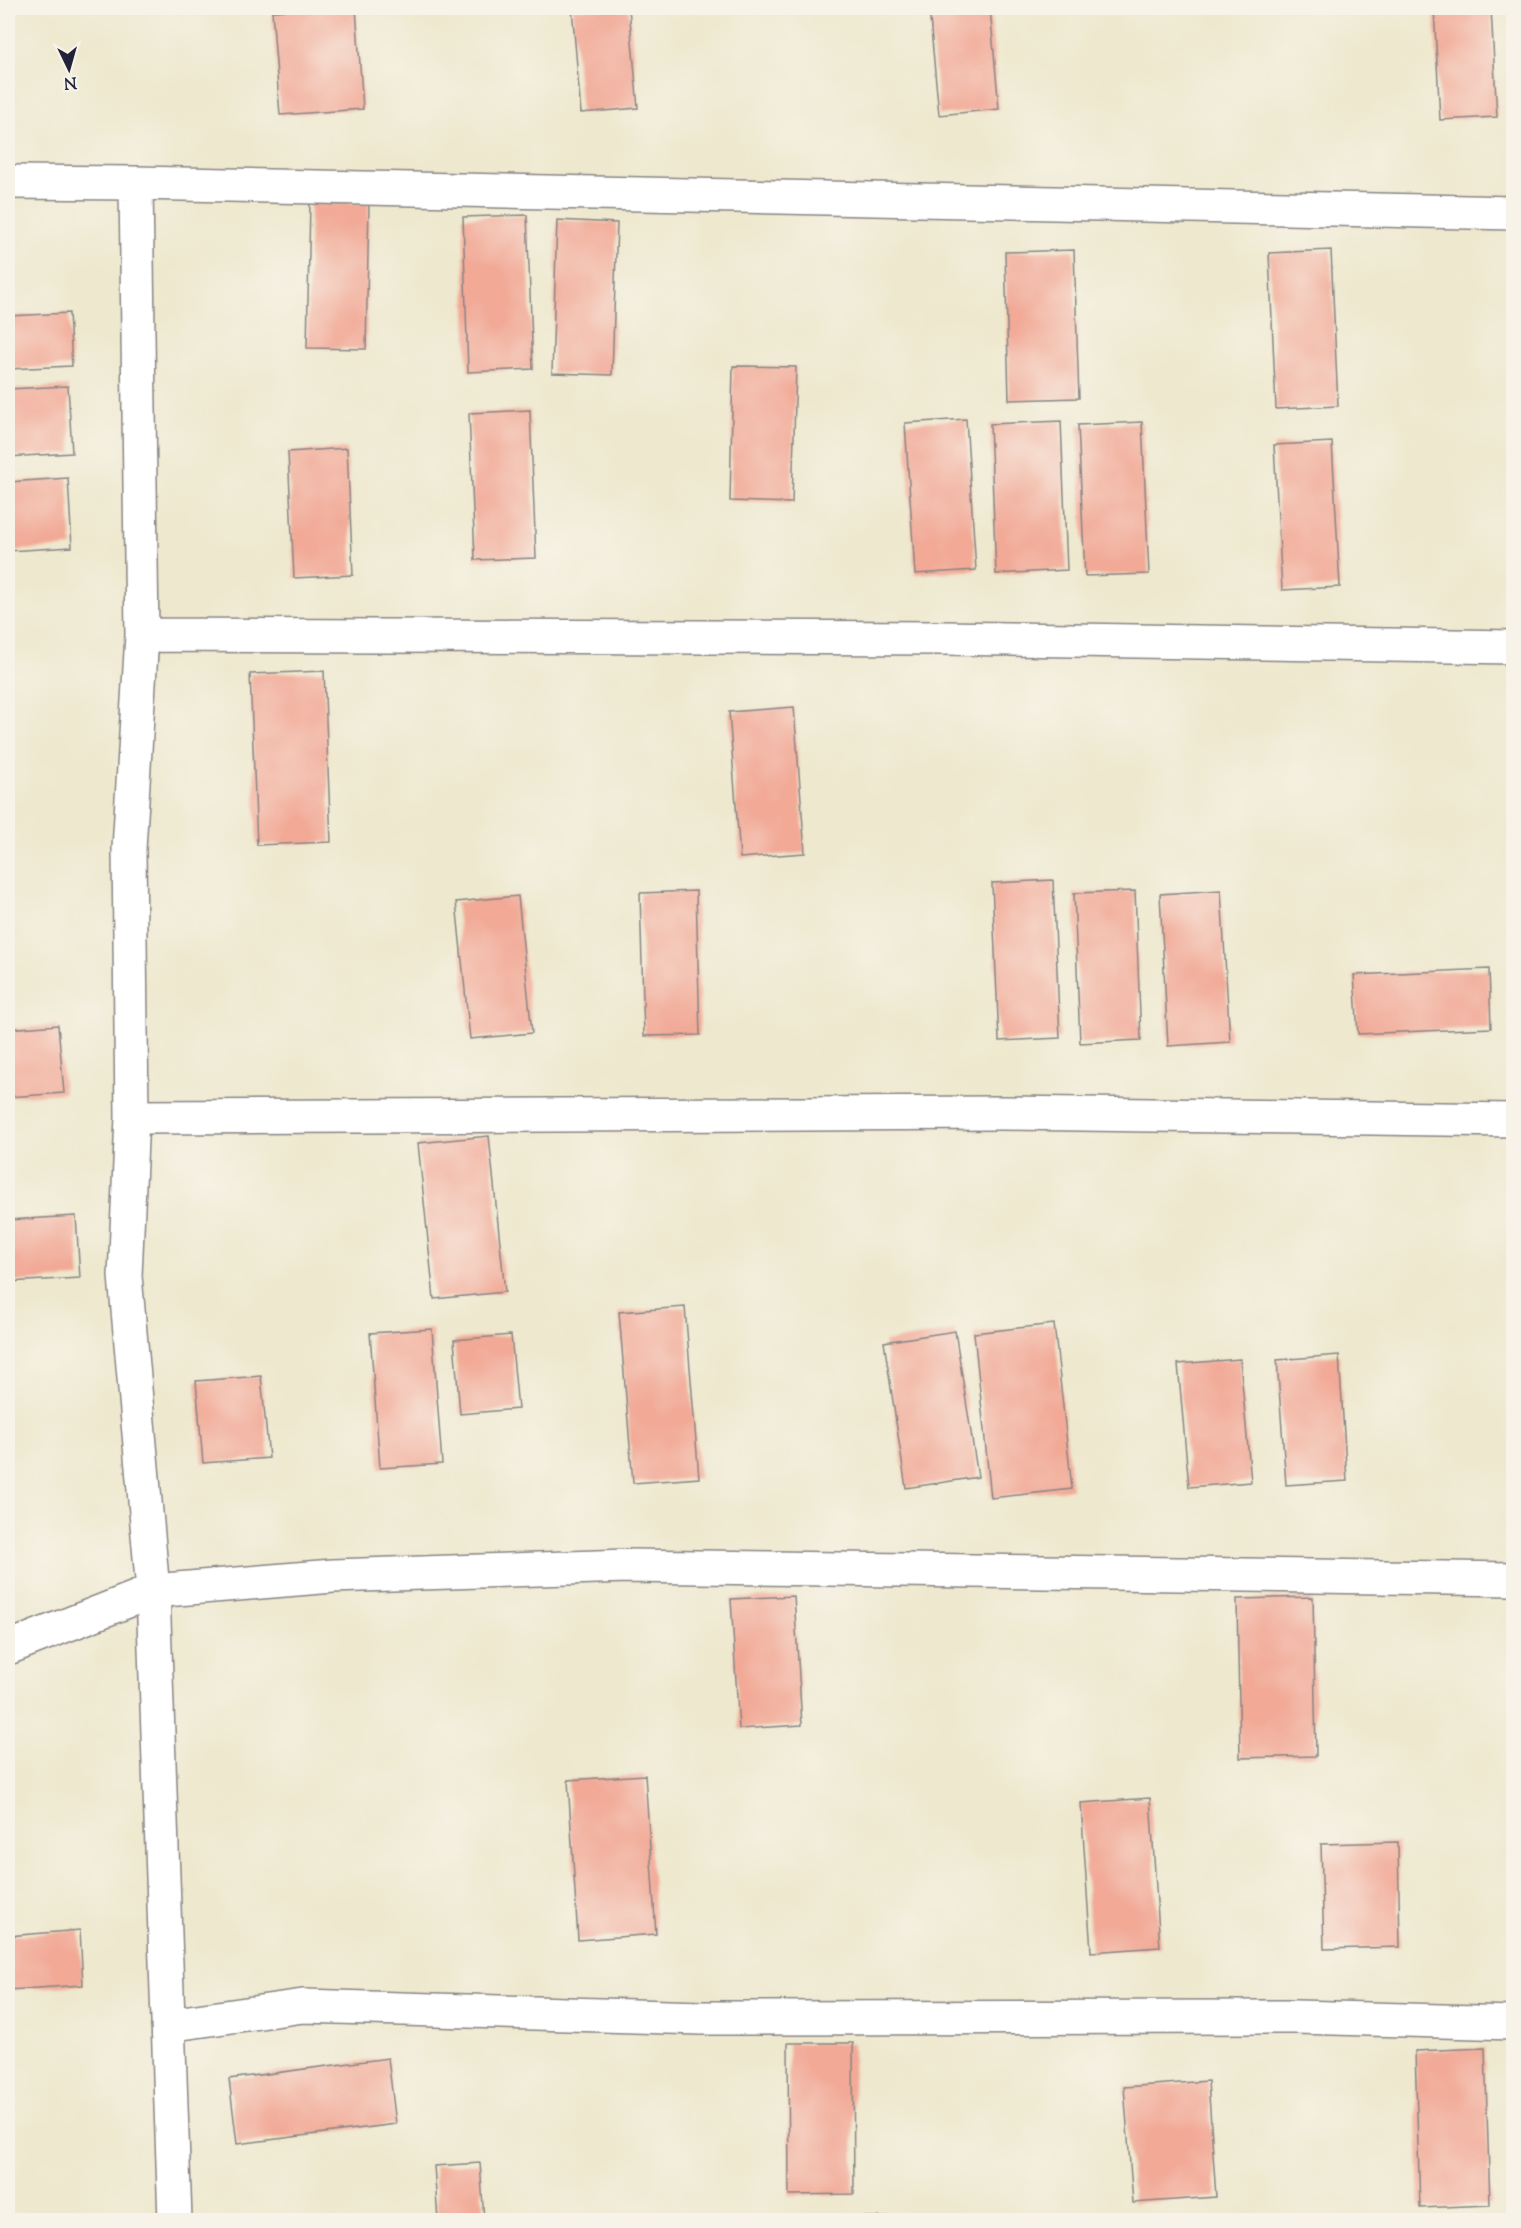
<svg xmlns="http://www.w3.org/2000/svg" width="1521" height="2228" viewBox="0 0 1521 2228" font-family="'Sorts Mill Goudy',serif">
	<style>
		.building { fill: #f2a996 }
		.lines { fill: none; stroke-linecap: round; stroke-linejoin: round }
		.minor-casing { stroke: #888584; stroke-width: 36 }
		.minor { stroke: #fff; stroke-width: 33 }
	</style>
	<rect width="100%" height="100%" fill="#f7f3e8"/>
	<filter id="ink" filterUnits="userSpaceOnUse"><feTurbulence type="fractalNoise" baseFrequency=".0167" numOctaves="2"/><feDisplacementMap in="SourceGraphic" scale="12" xChannelSelector="R" yChannelSelector="G"/><feConvolveMatrix kernelMatrix="1 2 1 2 8 2 1 2 1" color-interpolation-filters="sRGB"/></filter>
	<filter id="wash" filterUnits="userSpaceOnUse"><feTurbulence type="fractalNoise" baseFrequency=".008" numOctaves="4" result="noise"/><feDisplacementMap in="SourceGraphic" scale="24" xChannelSelector="R" yChannelSelector="G"/><feGaussianBlur stdDeviation="1.35" result="paint"/><feColorMatrix in="noise" values="0 0 0 0 0 0 0 0 0 0 0 0 0 0 0 0 0 1.4 0 .05"/><feComposite in="paint" operator="in"/></filter>
	<g filter="url(#wash)">
		<rect width="100%" height="100%" fill="#eee8ce"/>
		<g id="blocks">
			<!-- building -->
			<path class="building" d="M325,8H356L363,109L280,115L272,11Z
				M572,8H629L638,108L581,113Z
				M929,8H990L999,109L939,115Z
				M1434,8H1491L1497,117L1440,120Z
				M310,202L369,203L366,349L307,348Z
				M527,215L533,369L468,372L463,217Z
				M557,220L617,223L612,375L552,373Z
				M1074,250L1079,398L1009,400L1005,252Z
				M1331,250L1338,406L1276,409L1269,253Z
				M69,313L72,366L8,369V316Z
				M733,366L796,367L792,503L730,501Z
				M68,386L72,453L8,457V389Z
				M530,410L536,558L475,560L469,413Z
				M966,419L976,570L915,574L905,423Z
				M1061,421L1067,570L996,574L990,424Z
				M1142,422L1149,574L1085,576L1078,425Z
				M1332,442L1340,587L1282,590L1274,445Z
				M347,448L353,575L294,578L288,452Z
				M68,478L72,547L8,551V482Z
				M324,671L331,842L257,845L250,674Z
				M794,707L805,853L740,858L729,712Z
				M1053,880L1060,1038L999,1041L992,883Z
				M1221,890L1230,1042L1168,1046L1160,894Z
				M696,891L700,1035L644,1036L640,893Z
				M1135,891L1141,1040L1080,1043L1074,893Z
				M518,896L532,1033L470,1039L456,902Z
				M1489,969L1491,1028L1358,1034L1354,975Z
				M58,1025L64,1093L8,1097V1029Z
				M489,1136L505,1292L434,1299L418,1143Z
				M76,1216L80,1278L8,1282V1220Z
				M685,1307L699,1478L633,1483L619,1312Z
				M1054,1324L1072,1489L991,1498L974,1333Z
				M432,1329L442,1464L380,1468L370,1333Z
				M955,1331L978,1477L906,1488L884,1342Z
				M511,1335L518,1409L460,1414L454,1340Z
				M1339,1355L1347,1481L1286,1485L1277,1360Z
				M1240,1359L1251,1482L1189,1487L1178,1364Z
				M261,1376L269,1458L203,1463L196,1381Z
				M794,1596L802,1725L739,1729L731,1599Z
				M1313,1597L1316,1756L1240,1758L1237,1599Z
				M645,1775L656,1934L578,1940L568,1780Z
				M1150,1798L1160,1947L1091,1952L1081,1803Z
				M1398,1842L1400,1947L1324,1949L1321,1844Z
				M80,1930L83,1985L8,1990V1936Z
				M788,2043H853L854,2194L789,2195Z
				M1485,2048L1490,2205L1420,2208L1415,2051Z
				M388,2058L396,2124L237,2144L229,2079Z
				M1208,2081L1216,2197L1133,2203L1124,2087Z
				M480,2163L484,2220H438L434,2166Z
				M860,2217L921,2218V2220H860Z"/>
		</g>
	</g>
	<g filter="url(#ink)">
		<use href="#blocks" fill-opacity="0" stroke="#888584" stroke-width="1.5"/>
		<g class="lines">
			<!-- minor casing -->
			<g class="minor-casing">
				<path id="minor" d="M8,182L136,183L1514,213
					M136,183L142,635L129,849L132,1117L125,1276L153,1591L175,2220
					M142,635L942,638L1514,647
					M132,1117L1000,1113L1514,1120
					M8,1648L153,1591L333,1576L627,1566L1514,1579
					M168,2025L303,2006L701,2018L1296,2017L1514,2023"/>
			</g>
			<!-- minor -->
			<use href="#minor" class="minor"/>
		</g>
	</g>
	<!-- margin -->
	<rect width="1521" height="2228" fill="none" stroke="#f7f3e8" stroke-width="30"/>
	<!-- north arrow -->
	<g transform="translate(69 69) rotate(175)" stroke="#f7f3e8" stroke-width="4.5" paint-order="stroke">
	<path d="M0-4.5L10 22L0 15L-10 22Z" fill="#22223b"/>
	<text y="-9" font-size="16" font-weight="bold" text-anchor="middle" fill="#22223b">N</text>
	</g>
</svg>
